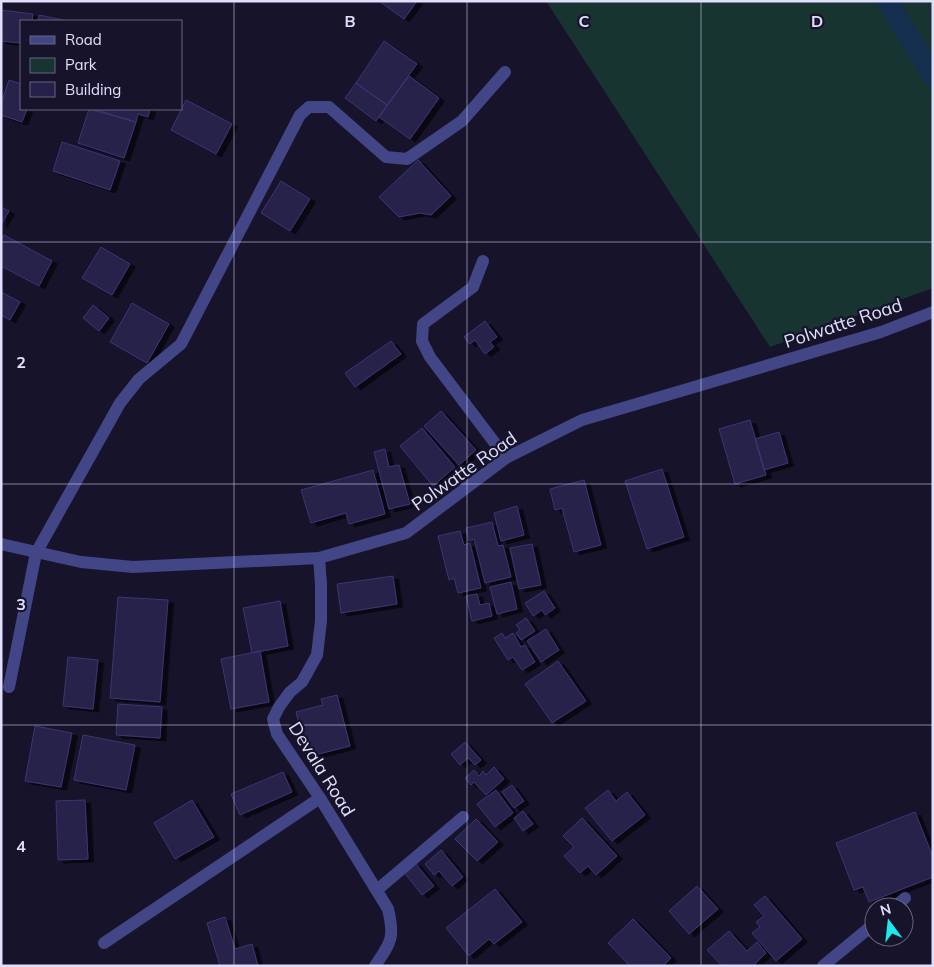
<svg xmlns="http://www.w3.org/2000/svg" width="934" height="967" viewBox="0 0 934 967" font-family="Mulish,sans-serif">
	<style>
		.green { fill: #173431 }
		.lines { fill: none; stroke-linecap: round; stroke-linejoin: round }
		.canal { stroke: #142e4e; stroke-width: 21 }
		.building { fill: #26214a; stroke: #3c3574; filter: url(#shadow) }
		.minor { stroke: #424586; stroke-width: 12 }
		.tertiary { stroke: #424586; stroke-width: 12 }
		.grid { fill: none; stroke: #e0dffd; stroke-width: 1; stroke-opacity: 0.55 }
		.labels { text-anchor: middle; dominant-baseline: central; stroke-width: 4.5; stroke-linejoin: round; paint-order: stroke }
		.street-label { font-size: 18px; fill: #e0dffd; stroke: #16132a }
		.grid-label { font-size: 16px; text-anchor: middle; font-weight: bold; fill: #e0dffd; stroke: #16132a; stroke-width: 4.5; stroke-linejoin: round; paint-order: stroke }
	</style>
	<defs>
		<filter id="shadow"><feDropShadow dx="5.5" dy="3" stdDeviation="0" flood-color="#0009"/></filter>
	</defs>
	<rect width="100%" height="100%" fill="#16132a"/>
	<!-- green -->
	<path class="green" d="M546,1H933V288L770,347Z"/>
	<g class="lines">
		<!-- canal -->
		<path class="canal" d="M887,1L933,76"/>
	</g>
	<!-- building -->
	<path class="building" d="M379,1H417L404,19Z
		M1,10L33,14L32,21H21V43L1,41Z
		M39,15L68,21H38Z
		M384,41L417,64L387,105L356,83Z
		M409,76L439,98L410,139L379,117Z
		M9,80L21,84V109H27L22,122L1,115V104Z
		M356,83L387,105L376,121L345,98Z
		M186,100L232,124L216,154L171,130Z
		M89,109L136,122L124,158L78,143Z
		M93,109H150L148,117L138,114L136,122Z
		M62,142L120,161L110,190L53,171Z
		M418,160L451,196L431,215L420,213L399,217L379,197Z
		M281,181L310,199L290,231L261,213Z
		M1,207L9,211L1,225Z
		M4,235L52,261L39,286L1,266V240Z
		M101,247L130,264L112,295L82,278Z
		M1,292L20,302L10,320L1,315Z
		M132,303L169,324L147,363L110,342Z
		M93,305L109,318L99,331L83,318Z
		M485,321L497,337L490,342L494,347L485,354L475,340L470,344L464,337Z
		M391,341L401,354L355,387L345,373Z
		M441,411L476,450L459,465L424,426Z
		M750,420L766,475L735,484L719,429Z
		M422,428L455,467L433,486L400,446Z
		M779,432L788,463L764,470L755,439Z
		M385,449L389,467L399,465L410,504L389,509L374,452Z
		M662,469L684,537L647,549L625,481Z
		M373,470L385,514L349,524L346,513L311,523L301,490Z
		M584,480L601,545L574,552L562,508L555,510L550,489Z
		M517,506L524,535L501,541L494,513Z
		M492,522L498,546L503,545L511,577L485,583L474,539L469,541L466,528Z
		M460,531L464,545L470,543L481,588L458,593L454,578L449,580L438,536Z
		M532,544L541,585L519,589L510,548Z
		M393,576L397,604L341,613L337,584Z
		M511,582L517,609L497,614L490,587Z
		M544,591L555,608L545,615L542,610L533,616L525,603Z
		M477,594L480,605L489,603L492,616L472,621L466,596Z
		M118,597L168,600L160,702L110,698Z
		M280,601L288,646L252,653L243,608Z
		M526,618L535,631L521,640L516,633L520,630L516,625Z
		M546,629L559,650L541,662L527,641Z
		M502,633L505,638L513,633L521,647L525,645L535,662L522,670L513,657L508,660L494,638Z
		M260,651L269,702L231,709L221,659Z
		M68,657L98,660L93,709L63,706Z
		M558,661L586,701L552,723L525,684Z
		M337,695L350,746L307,757L296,712L323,705L321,699Z
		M118,704L162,707L160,738L116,735Z
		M35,726L72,733L61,787L25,781Z
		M83,735L135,745L126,790L74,780Z
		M465,742L481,760L475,765L468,758L460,765L451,754Z
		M494,767L504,779L486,795L474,782L471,785L465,778L474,770L479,776L483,771L486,775Z
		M283,772L292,792L240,815L231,794Z
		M512,785L524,801L514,808L502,792Z
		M496,790L513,813L495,827L477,804Z
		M608,790L616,801L627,792L645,815L612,841L585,808Z
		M85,800L88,859L58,860L56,801Z
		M192,800L214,837L175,859L154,823Z
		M523,811L533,824L523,831L514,818Z
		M915,812L933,857V877L869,902L863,887L854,890L836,843Z
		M582,818L617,856L596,875L588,866L580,873L564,856L574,847L563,836Z
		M476,819L498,842L477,861L455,839Z
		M441,850L463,877L452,886L439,871L434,875L425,864Z
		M415,863L434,886L422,895L404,872Z
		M697,886L718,909L689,934L669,911Z
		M495,889L522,922L494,944L489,939L469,956L446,928Z
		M765,896L802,939L776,961L752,933L760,927L756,922L764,916L754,905Z
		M225,917L235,949L252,944L258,966H220L207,923Z
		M633,919L671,958L663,966H630L608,943Z
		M729,931L747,951L757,942L766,953L753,966H722L707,950Z"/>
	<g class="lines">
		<!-- minor -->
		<path class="minor" d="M483,261L473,287L423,324L422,341L430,357L506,458
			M319,558L321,584V621L317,655L302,682L290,692L279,707L273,719L277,734L320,798L388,909C395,938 391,942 375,966
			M9,687L36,553L120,403L139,379L181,344L300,115L309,107H329L386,157L407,159L462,121L505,72
			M377,890L463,817
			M895,907L905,898
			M104,943L320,798
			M823,966L874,924"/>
		<!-- tertiary -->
		<path class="tertiary" d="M1,544L81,562L133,567L319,558L406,533L506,458L582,420L881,332L933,312"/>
	</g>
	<!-- grid -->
	<path class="grid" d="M234,1V966M467,1V966M701,1V966M1,242H933M1,484H933M1,725H933"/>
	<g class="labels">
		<!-- street labels -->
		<g class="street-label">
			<text transform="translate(843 323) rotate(-18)">Polwatte Road</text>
			<text transform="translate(464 471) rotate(-35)">Polwatte Road</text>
			<text transform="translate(322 769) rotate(58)">Devala Road</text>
		</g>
	</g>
	<g class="grid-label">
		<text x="350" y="27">B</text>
		<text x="584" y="27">C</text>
		<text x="817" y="27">D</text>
		<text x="21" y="368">2</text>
		<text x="21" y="610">3</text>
		<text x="21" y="852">4</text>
	</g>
	<!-- border -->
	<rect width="934" height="967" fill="none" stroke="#e0dffd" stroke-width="5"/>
	<!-- legend -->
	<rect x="20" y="20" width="162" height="90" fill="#16132a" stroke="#67657e"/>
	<rect x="30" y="36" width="25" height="8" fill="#424586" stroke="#67657e"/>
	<text x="65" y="45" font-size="15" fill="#e0dffd">Road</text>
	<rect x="30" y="58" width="25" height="15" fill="#173431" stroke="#67657e"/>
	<text x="65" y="70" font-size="15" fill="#e0dffd">Park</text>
	<rect x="30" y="82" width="25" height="15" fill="#26214a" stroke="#67657e"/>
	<text x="65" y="95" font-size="15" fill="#e0dffd">Building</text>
	<!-- north arrow -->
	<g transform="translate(889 922) rotate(345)"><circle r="24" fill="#16132a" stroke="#67657e"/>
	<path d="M0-4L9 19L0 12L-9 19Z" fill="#1ae9ee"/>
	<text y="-8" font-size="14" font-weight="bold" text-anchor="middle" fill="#e0dffd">N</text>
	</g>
</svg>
